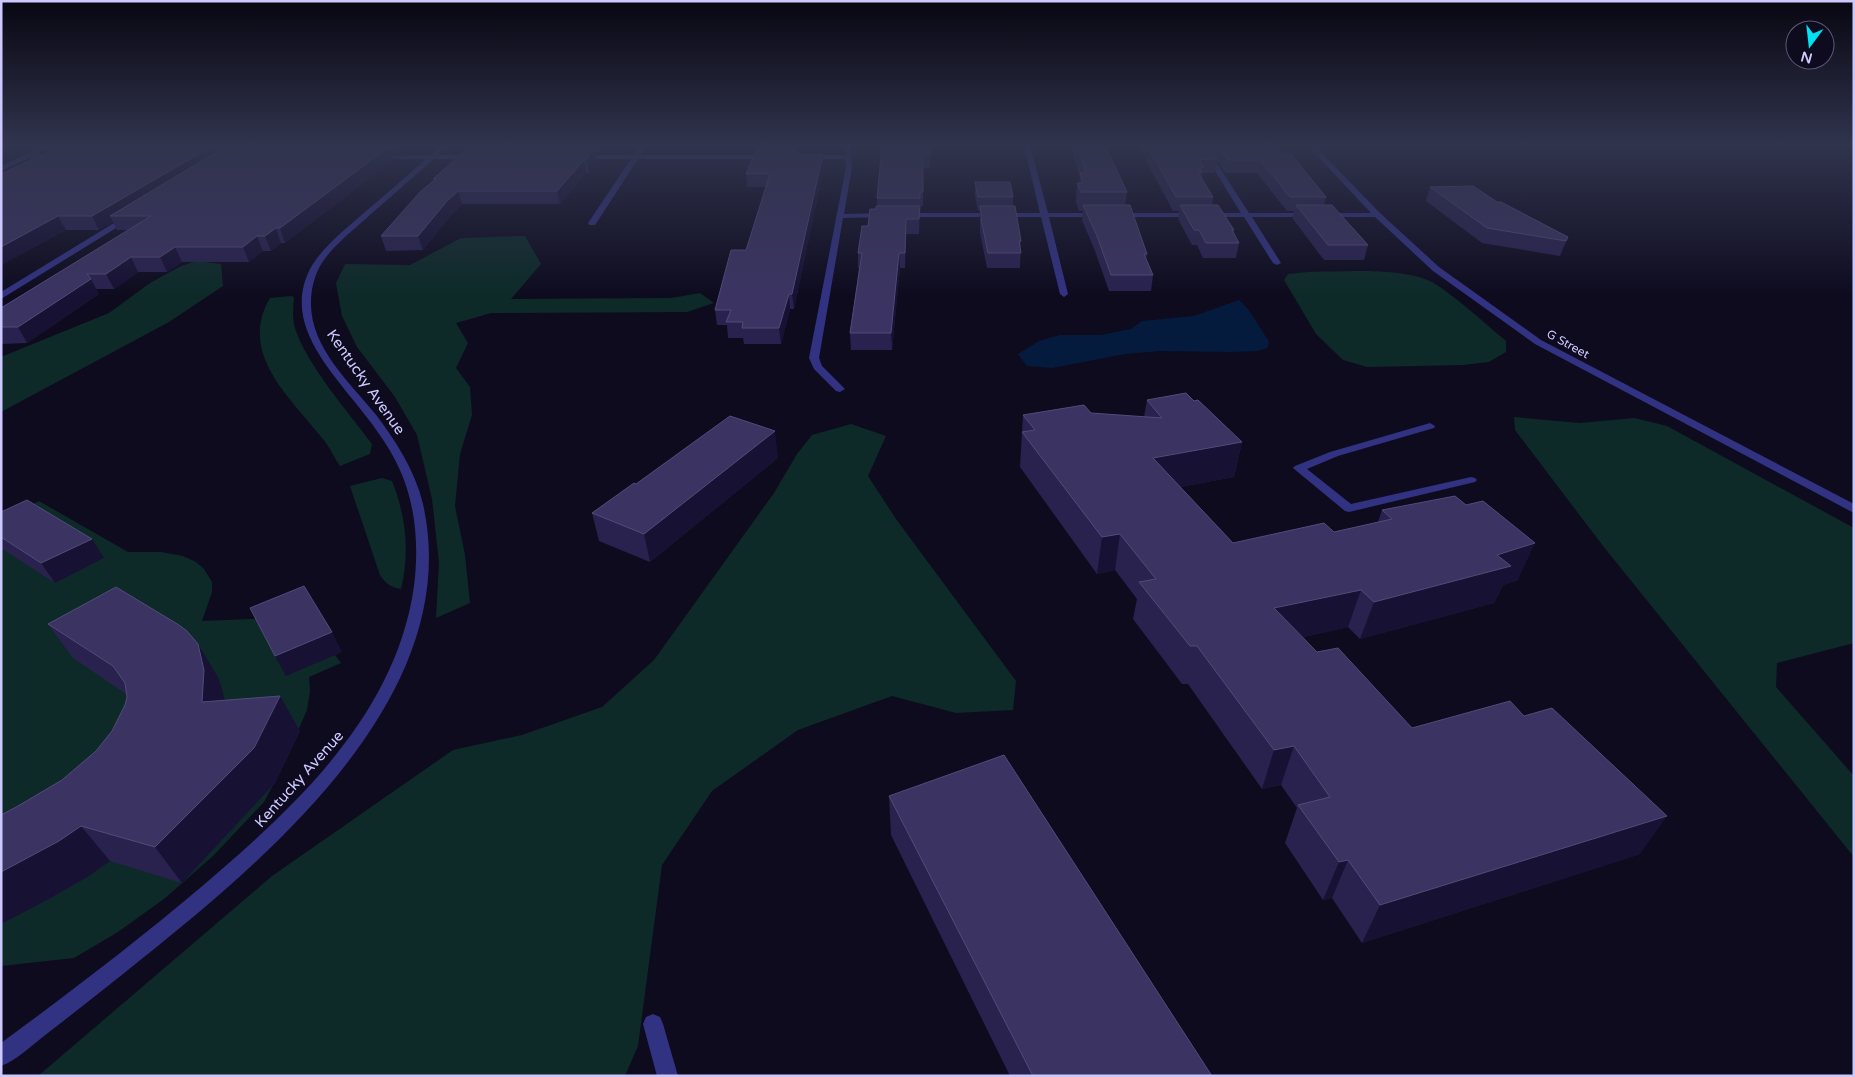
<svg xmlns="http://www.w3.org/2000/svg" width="1855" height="1077" viewBox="0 0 1855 1077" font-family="'Varela Round',sans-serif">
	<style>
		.green { fill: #0d2a28 }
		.water { fill: #051b3e }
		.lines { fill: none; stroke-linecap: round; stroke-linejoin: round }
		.lane { fill: #323282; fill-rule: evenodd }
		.street { fill: #323282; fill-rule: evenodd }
		.wall { fill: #29224f; fill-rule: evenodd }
		.shaded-wall { fill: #171134 }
		.building { fill: #3b3462; stroke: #524b7b }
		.labels { text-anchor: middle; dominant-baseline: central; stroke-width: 4; stroke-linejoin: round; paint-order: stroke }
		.far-street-label { font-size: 12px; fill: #cdc9ff; stroke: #0e0b1f }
		.street-label { font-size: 15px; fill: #cdc9ff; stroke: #0e0b1f }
	</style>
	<rect width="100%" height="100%" fill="#0e0b1f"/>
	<!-- green -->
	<path class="green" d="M525,236L541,264L511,299L671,298L700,293L714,303L687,312L491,313L456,323L468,343L456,368L470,387L472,415L460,454L455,506L465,555L470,603L436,618L439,563L432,499L417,435L395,397L357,347L342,316L336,283L345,264L410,265L461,238Z
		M197,261L221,264L223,286L169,322L1,412V357L109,313L150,283L181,266Z
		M1308,272C1343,272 1408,266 1437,285C1461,301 1484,323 1506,341V352L1489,362L1463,365L1367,367L1343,360L1316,334L1284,280L1288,274Z
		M291,296L294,297C293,307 292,318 295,328C306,364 349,413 372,444L370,454L340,466C335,459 331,450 326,443C295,402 236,355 270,298Z
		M1514,417L1580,423L1634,418L1667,426L1854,528V643L1777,663L1776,687L1854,776V857L1603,546L1515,430Z
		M851,424L886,436L868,476L896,519L1016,681L1013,710L956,713L892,696L798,730L712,791L662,865L638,1046L625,1076H38L272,876L453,750L522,735L602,707L654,660L774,493L797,454L812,435Z
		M382,478L392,481C406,516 410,552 401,589C390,587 386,584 380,575L350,486Z
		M39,501L128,552H161L183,556L196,562L204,569L212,582V592L202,621L271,618L314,605L342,652L335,655L341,663L309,677L310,691L307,710L279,774L264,802L213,856L164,899L118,932L74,958L1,966V518L3,519Z"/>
	<!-- water -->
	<path class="water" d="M1239,300L1248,309L1269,342L1267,348L1258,351L1231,352L1160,351L1125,354L1052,368L1027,366L1018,354L1039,341L1060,335H1101L1131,329L1142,321L1194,316Z"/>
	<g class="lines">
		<!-- lane -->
		<path class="lane" d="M1430,423L1435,426L1434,428L1338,456L1307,469L1351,504L1471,477L1475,478L1477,480L1475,482L1349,512L1345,511L1293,468L1295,466L1330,452Z
			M653,1014L660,1017L663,1024L678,1076H657L643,1024L646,1017Z"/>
		<!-- street -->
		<path class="street" d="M45,145H54L37,154H56L59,156L58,157L29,158L1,171V166Z
			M442,145H449L438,155H473L476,157L473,159H434C413,177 393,195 372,213C354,230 331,246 319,268C314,278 311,290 311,302C310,348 351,383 377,416C397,443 415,471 423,504C467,700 257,867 123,974C97,995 71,1015 44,1036C31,1046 17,1060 1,1066V1043C69,993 136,942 200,888C294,808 396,715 414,586C419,547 416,504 399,468C388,444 371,422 354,401C325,364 284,320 310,269C323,246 346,229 365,212C386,194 406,177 426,159H376L374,158V156L431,155Z
			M641,145H647L641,155H768L771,157L768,159H638L595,225H589L588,223L631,159H581L578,157L581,155H634Z
			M844,145H850L852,167L844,214L885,213L889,215L885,217L843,218L819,358L822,366L845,389L840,392L836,391L814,369L809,358L846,167L845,159H806L803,157L806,155H845Z
			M1024,145H1030L1048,213H1241L1199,145H1205L1249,213H1371L1307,145H1314L1380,213L1439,267L1541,340L1854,504V513L1535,344L1433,271L1375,217H1252L1281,263L1277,265L1273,263L1244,217H1049L1068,294L1064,297L1060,294L1041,217H905L901,215L905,213H1040Z
			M127,215L134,217L1,299V292Z"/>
	</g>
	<!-- wall -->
	<path class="wall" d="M75,145H238L234,147H240V145H412L402,153H391L393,160L285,243H281L271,251H263L249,262H182L167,272H138L114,289H96L99,294L27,343L1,344V308L128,230H117L113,222L99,230H66L1,265L76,148ZM211,152H217L212,155Z
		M477,145H606L601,153H595L596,161L589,173H586L560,204H462L451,215L423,250L386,251L381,236L434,181L433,179L477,148Z
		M761,145H801L799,153H796V154L824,167L794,309H790L781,344H744L743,338H728L727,325H717L715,310L746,250L766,187H747L746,174L761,148Z
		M930,145V168H923V206H920L919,234H906L905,268H900L892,350H851L850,333L859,268H858V253L868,226L877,206V198Z
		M1070,145H1105L1127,192L1125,205L1147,254L1146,260L1153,275L1151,291H1109L1095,251L1082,220L1083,211H1079L1076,202L1077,183H1079L1080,178Z
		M1138,145H1207L1217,160L1214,173H1203L1202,179L1213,197L1212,205L1234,230V233L1239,243L1236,258H1203L1197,245H1192L1178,219L1179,211H1173Z
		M1207,145H1276L1326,197L1324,205L1368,245L1364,260H1324L1293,219L1294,211H1287L1257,173H1225Z
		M975,182L1013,197V206L1021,241L1020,268H987L980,233V211H978L975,196Z
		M1430,187L1497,202L1568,237L1560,256L1482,243L1426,201Z
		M1147,400L1242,442L1234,477L1180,487L1233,543L1334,532L1378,522L1382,510L1518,580L1503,585L1494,603L1360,639L1348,627L1303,637L1317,652L1412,728L1640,854L1362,943L1332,898L1323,900L1285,843L1297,808L1281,785L1262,789L1188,684H1182L1133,619L1137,599L1115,570L1097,574L1020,467L1023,415L1091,413L1144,417Z
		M778,458L650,562L599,541L592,513L636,484Z
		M1,512L104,558L55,583L1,548Z
		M48,624L219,679L224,700L300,731L275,783L182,883L110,861L89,876L49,899L18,806L62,780L96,751L112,731L125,705L127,697L126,694L73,658Z
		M889,796L1212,1076H1010L891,835Z"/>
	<!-- shaded-wall -->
	<path class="shaded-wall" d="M224,145H238L226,152Z
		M400,145H412L402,153Z
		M600,145H606L601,153Z
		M799,145H801L799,153Z
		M389,147L393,160L285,243L280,228Z
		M209,148L214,160L110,216L113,222L99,230L92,216Z
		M594,148L596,161L589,173L586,160Z
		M823,154L824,167L794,309L792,294Z
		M584,160L586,173L560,204L557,191Z
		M458,191L462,204L451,215L423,250L418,236L447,201Z
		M58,216L66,230L1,265V247Z
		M906,219V234L905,268V253Z
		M276,228L281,243L271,251L265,236Z
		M257,236L263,251L249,262L243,247Z
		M175,247L182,262L167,272L160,257Z
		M899,253L900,268L892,350L891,333Z
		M131,257L138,272L114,289L106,274Z
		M91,279L99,294L27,343L18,327Z
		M789,294L790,309L781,344L779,328Z
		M775,431L778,458L650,562L644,534Z
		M1242,442L1234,477L1148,493L1153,458Z
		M1120,534L1115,570L1097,574L1102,537Z
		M92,539L104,558L55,583L41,563Z
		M1535,543L1518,580L1503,585L1494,603L1360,639L1374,602L1497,555Z
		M1361,590L1348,627L1264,646L1274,608Z
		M332,632L342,652L286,676L275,656Z
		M198,644L219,679L226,704L202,702Z
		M280,696L300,731L275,783L182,883L155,847Z
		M1294,746L1281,785L1262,789L1274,750Z
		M1667,816L1640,854L1362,943L1380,905Z
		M81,826L110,861L89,876L49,899L1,924V872Z
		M1348,860L1332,898L1323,900L1339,862Z"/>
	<!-- building -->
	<path class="building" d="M882,145H930V155H923V192H920V198H877Z
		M1077,145H1105L1127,192H1081L1077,183H1083L1080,173H1086Z
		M1147,145H1207L1217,160L1199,159L1204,167H1199L1202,172H1198L1213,197H1176Z
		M1218,145H1276L1283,154H1291L1326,197H1290L1260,160H1228Z
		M225,147H389L280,228H276L265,236H257L243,247H175L160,257H131L106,274H87L91,279L18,327H1V308L151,216H110Z
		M56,148H209L92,216H58L1,247V174Z
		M468,148H594L586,160H584L557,191H458L447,201L418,236H381L421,191L436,179H433Z
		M757,148H796L794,154H823L792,294H789L779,328H742L743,322H726L731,310H715L731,250H746L770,174H746Z
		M975,182H1010L1013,197H978Z
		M1473,186L1497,202H1501L1568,237L1566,241L1487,228L1430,187Z
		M1083,205H1130L1147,254H1144L1153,275H1111L1097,236Z
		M1180,205H1218L1234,230H1232L1239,243H1206L1199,230H1194Z
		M1296,205H1332L1368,245H1328Z
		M876,206H920L919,219H906L905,253H899L891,333H850L862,253H858L862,226H868L870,209H876Z
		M980,206H1015L1021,241H1019L1021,253H988L981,219H982Z
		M1186,393L1194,401L1198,400L1242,442L1153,458L1233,543L1324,523L1334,532L1392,519L1382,510L1455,496L1466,505L1483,501L1535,543L1497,555L1511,566L1374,602L1361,590L1274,608L1317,652L1338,648L1412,728L1510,701L1524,716L1552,708L1667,816L1380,905L1348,860L1339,862L1298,805L1330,797L1294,746L1274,750L1197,646H1190L1139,582L1156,579L1120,534L1102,537L1022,432L1035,430L1023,415L1084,405L1091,413L1162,418L1147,400Z
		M730,416L775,431L644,534L592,513L634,483L636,484Z
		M27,500L92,539L41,563L1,537V512Z
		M304,586L332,632L275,656L250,608Z
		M116,587L179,625L187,631L198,644L204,670L202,702L280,696L254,748L155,847L81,826L59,841L1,872V815L18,806L62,780L96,751L112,731L125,705L127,697L125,683L113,666L48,624Z
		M1004,755L1212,1076H1033L889,796Z"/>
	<!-- sky -->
	<linearGradient id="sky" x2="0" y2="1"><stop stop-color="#080611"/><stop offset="0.49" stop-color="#30344d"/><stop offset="1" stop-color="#30344d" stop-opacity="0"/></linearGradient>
	<rect width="1855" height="296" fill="url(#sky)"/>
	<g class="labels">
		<!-- far-street labels -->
		<g class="far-street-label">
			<text transform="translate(1568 344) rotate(29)">G Street</text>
		</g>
		<!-- street labels -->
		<g class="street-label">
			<text transform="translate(366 382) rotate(55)">Kentucky Avenue</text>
			<text transform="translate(299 779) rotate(-48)">Kentucky Avenue</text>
		</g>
	</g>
	<!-- border -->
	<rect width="1855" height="1077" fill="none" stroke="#cdc9ff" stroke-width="5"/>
	<!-- north arrow -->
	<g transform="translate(1810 45) rotate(195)"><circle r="24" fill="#0e0b1f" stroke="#5a5779"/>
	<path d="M0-4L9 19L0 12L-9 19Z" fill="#00e3f4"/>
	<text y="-8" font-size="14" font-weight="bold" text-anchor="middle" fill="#cdc9ff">N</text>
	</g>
</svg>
